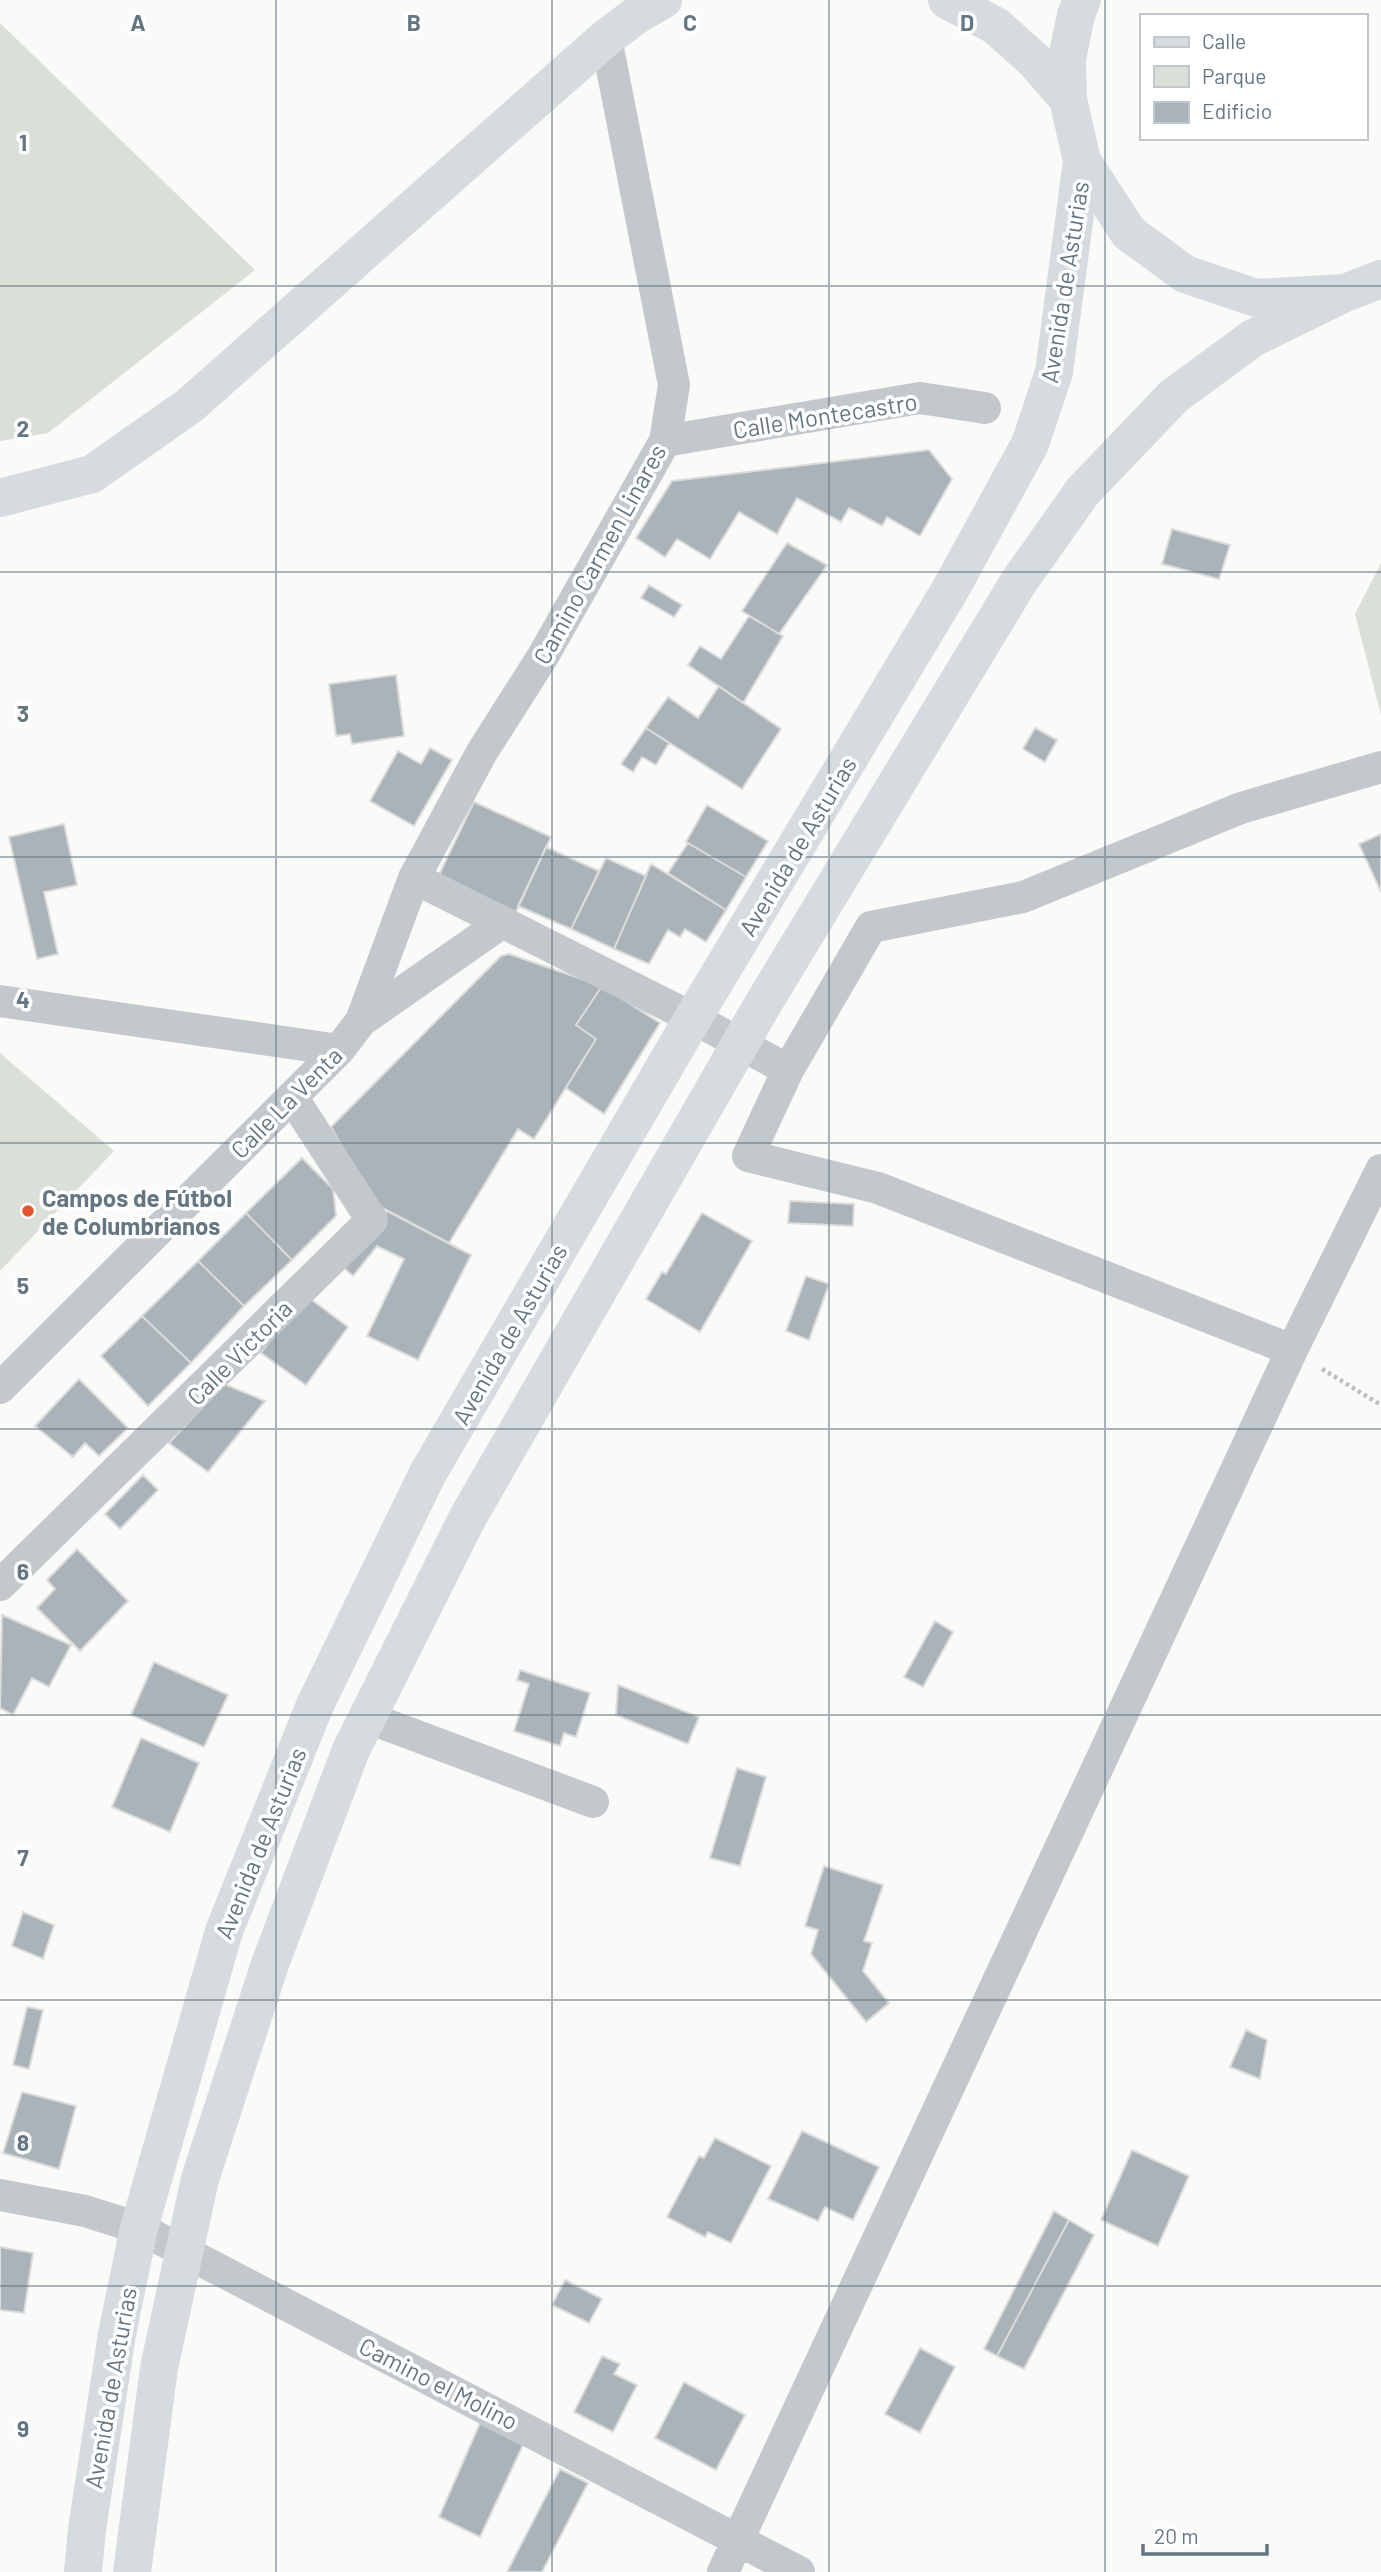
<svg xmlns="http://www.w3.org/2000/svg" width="1381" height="2572" viewBox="0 0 1381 2572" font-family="Barlow,sans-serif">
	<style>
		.green { fill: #dadfd7 }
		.building { fill: #aab3b9; stroke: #dcdcda; stroke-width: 2 }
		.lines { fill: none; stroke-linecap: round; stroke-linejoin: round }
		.path { stroke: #bbbfc2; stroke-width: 4.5; stroke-dasharray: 3.5 3.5; stroke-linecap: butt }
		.street { stroke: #c3c8cc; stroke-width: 32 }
		.secondary { stroke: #d6dbdf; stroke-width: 38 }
		.primary { stroke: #d6dbdf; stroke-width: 38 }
		.grid { fill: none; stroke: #657683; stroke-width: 2; stroke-opacity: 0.55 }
		.poi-dot { fill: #e4572e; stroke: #fff; stroke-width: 2.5 }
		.labels { text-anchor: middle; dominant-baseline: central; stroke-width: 7; stroke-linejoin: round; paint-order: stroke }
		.street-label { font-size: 24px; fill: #657683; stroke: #fff }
		.poi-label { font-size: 24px; font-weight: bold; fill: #657683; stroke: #fff; text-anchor: start }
		.grid-label { font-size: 23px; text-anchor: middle; font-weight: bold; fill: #657683; stroke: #fff; stroke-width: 7; stroke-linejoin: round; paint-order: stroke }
	</style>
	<rect width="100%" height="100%" fill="#fafaf8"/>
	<!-- green -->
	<path class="green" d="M0,23L255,270L48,433L0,441Z
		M1381,563V715L1355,614Z
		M0,1053L114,1151L0,1271Z"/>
	<!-- building -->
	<path class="building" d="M929,450L952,479L920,536L887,517L882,526L849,508L841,522L797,498L777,534L739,512L710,559L677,539L665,557L636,538L672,481Z
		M1172,529L1230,545L1219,579L1162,564Z
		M787,543L827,565L779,634L742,611Z
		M649,585L682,605L674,617L641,598Z
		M749,616L783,636L743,703L688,665L700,646L721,659Z
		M396,675L404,736L352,744L350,734L336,736L329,684Z
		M719,686L781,729L742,789L646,728L668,697L698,718Z
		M646,728L669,743L656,765L642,757L633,772L621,764Z
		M1035,728L1057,740L1045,762L1023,749Z
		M430,748L452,760L414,826L370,801L398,751L421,764Z
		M474,802L551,837L516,912L438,877Z
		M707,805L768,841L746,877L686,842Z
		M64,824L77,885L44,892L58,954L37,959L9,837Z
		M1381,834V892L1359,844Z
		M688,843L746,877L726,910L668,873Z
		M546,847L599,871L571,929L518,906Z
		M606,858L646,876L614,949L571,929Z
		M651,864L726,910L706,942L685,929L680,937L668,930L649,964L614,949Z
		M509,954L602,986L576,1025L596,1039L534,1139L518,1129L449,1243L375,1204L331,1127L501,956Z
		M602,986L660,1023L604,1114L566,1088L596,1039L576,1025Z
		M302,1158L333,1189L336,1216L292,1260L246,1213Z
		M790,1201L854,1204L853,1226L788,1223Z
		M387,1211L471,1255L418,1360L367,1336L404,1259L377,1246L353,1276L343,1267Z
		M246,1213L292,1260L244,1306L198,1261Z
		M702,1213L752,1241L700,1332L646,1299L662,1272L666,1274Z
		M198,1261L244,1306L191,1363L142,1316Z
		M806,1276L829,1284L809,1340L786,1331Z
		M304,1294L348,1327L306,1385L261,1353Z
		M142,1316L191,1363L148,1406L101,1356Z
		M79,1379L128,1428L99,1456L85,1443L73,1457L35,1426Z
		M224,1384L265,1401L208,1472L169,1443Z
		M143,1475L158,1490L120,1529L105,1514Z
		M77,1549L128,1601L80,1651L37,1608L55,1589L47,1580Z
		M2,1615L71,1645L49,1687L32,1678L13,1715L0,1708Z
		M935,1621L953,1632L923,1687L904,1677Z
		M154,1662L228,1695L204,1747L131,1715Z
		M520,1670L590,1693L576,1737L564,1733L560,1746L514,1731L529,1684L517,1680Z
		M618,1685L699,1717L688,1744L616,1715Z
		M141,1738L199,1763L170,1832L112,1807Z
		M737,1768L766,1777L740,1866L710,1858Z
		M824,1866L883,1885L864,1941L872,1943L863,1971L889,2003L866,2022L811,1954L818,1930L805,1926Z
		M23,1912L54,1925L43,1959L12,1946Z
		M27,2007L43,2010L29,2069L13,2065Z
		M1246,2030L1267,2040L1260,2079L1230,2067Z
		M22,2092L76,2106L59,2169L3,2153Z
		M802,2131L879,2167L853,2220L825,2207L818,2221L768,2199Z
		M715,2138L771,2166L731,2243L708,2232L705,2237L667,2217L699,2156L704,2158Z
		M1132,2150L1189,2176L1158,2246L1101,2220Z
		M1054,2211L1069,2220L997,2356L984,2349Z
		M1069,2220L1094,2235L1024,2369L997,2356Z
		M0,2247L33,2253L24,2313L0,2310Z
		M565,2280L602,2299L589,2323L552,2305Z
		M920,2348L955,2367L920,2433L885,2414Z
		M602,2356L620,2364L614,2374L637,2385L613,2432L574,2412Z
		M684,2382L745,2415L716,2470L655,2438Z
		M480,2423L523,2445L480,2537L439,2517Z
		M560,2469L588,2483L542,2572H507Z"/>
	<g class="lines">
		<!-- path -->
		<path class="path" d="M1322,1369L1381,1405"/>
		<!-- street -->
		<path class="street" d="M665,441L920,398L985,408
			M414,878L693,1018L788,1070
			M0,1001L339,1050
			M361,1021L503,922
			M1292,1350L878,1188L748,1156L788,1070L871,927L1023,897L1241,808L1381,767
			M0,1388L339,1050L361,1021L414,878L482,752L543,656L665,441L674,385L606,38
			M0,1585L372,1220L292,1097
			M366,1717L593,1802
			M0,2195L85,2211L139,2228L799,2572
			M723,2572L1292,1350L1381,1170"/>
		<!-- secondary -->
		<path class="secondary" d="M947,0L996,26L1034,60L1068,99
			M0,498L92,474L189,406L606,38L638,14L663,0"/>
		<!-- primary -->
		<path class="primary" d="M1082,0L1076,15L1067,59L1068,99L1082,161L1129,233L1185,274L1256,298L1345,293L1381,279
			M83,2572L87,2529L117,2334L139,2228L224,1931L315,1705L428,1473L693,1018L950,590L1030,444L1054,372L1082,161
			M132,2572L159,2368L200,2179L270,1964L351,1750L468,1517L763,1004L1018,583L1083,491L1174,396L1253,338L1345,293"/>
	</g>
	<!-- grid -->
	<path class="grid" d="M276,0V2572M552,0V2572M829,0V2572M1105,0V2572M0,286H1381M0,572H1381M0,857H1381M0,1143H1381M0,1429H1381M0,1715H1381M0,2000H1381M0,2286H1381"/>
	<!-- markers -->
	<circle class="poi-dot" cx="28" cy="1211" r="7"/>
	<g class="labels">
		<!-- street labels -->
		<g class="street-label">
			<text transform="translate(1064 282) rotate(-81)">Avenida de Asturias</text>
			<text transform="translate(825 415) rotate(-9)">Calle Montecastro</text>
			<text transform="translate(599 554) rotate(-61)">Camino Carmen Linares</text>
			<text transform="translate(797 846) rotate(-59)">Avenida de Asturias</text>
			<text transform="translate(286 1102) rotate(-45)">Calle La Venta</text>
			<text transform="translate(509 1334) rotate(-60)">Avenida de Asturias</text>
			<text transform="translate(239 1352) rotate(-45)">Calle Victoria</text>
			<text transform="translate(260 1843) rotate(-68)">Avenida de Asturias</text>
			<text transform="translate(439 2383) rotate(27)">Camino el Molino</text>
			<text transform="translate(110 2388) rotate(-80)">Avenida de Asturias</text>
		</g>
		<!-- poi labels -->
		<g class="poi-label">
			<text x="42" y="1197">Campos de Fútbol<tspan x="42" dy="28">de Columbrianos</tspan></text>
		</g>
	</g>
	<g class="grid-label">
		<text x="138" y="31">A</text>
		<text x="414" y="31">B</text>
		<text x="690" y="31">C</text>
		<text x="967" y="31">D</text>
		<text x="23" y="151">1</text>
		<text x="23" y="437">2</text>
		<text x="23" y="722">3</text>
		<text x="23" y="1008">4</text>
		<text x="23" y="1294">5</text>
		<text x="23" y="1580">6</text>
		<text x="23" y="1866">7</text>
		<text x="23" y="2151">8</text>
		<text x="23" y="2437">9</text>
	</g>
	<!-- legend -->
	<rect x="1140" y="14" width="228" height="126" fill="#ffffff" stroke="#c1c8cd" stroke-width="2"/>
	<rect x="1154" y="37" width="35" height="10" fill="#d6dbdf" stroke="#c1c8cd" stroke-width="2"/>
	<text x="1202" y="49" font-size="21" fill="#657683">Calle</text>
	<rect x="1154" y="66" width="35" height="21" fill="#dadfd7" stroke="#c1c8cd" stroke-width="2"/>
	<text x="1202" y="84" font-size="21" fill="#657683">Parque</text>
	<rect x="1154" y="102" width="35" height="21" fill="#aab3b9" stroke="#c1c8cd" stroke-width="2"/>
	<text x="1202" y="119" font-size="21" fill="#657683">Edificio</text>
	<!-- scale -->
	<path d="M1143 2544v10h124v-10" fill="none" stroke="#657683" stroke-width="3.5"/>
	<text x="1154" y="2544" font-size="21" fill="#657683" stroke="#ffffff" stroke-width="5" paint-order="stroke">20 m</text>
</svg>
